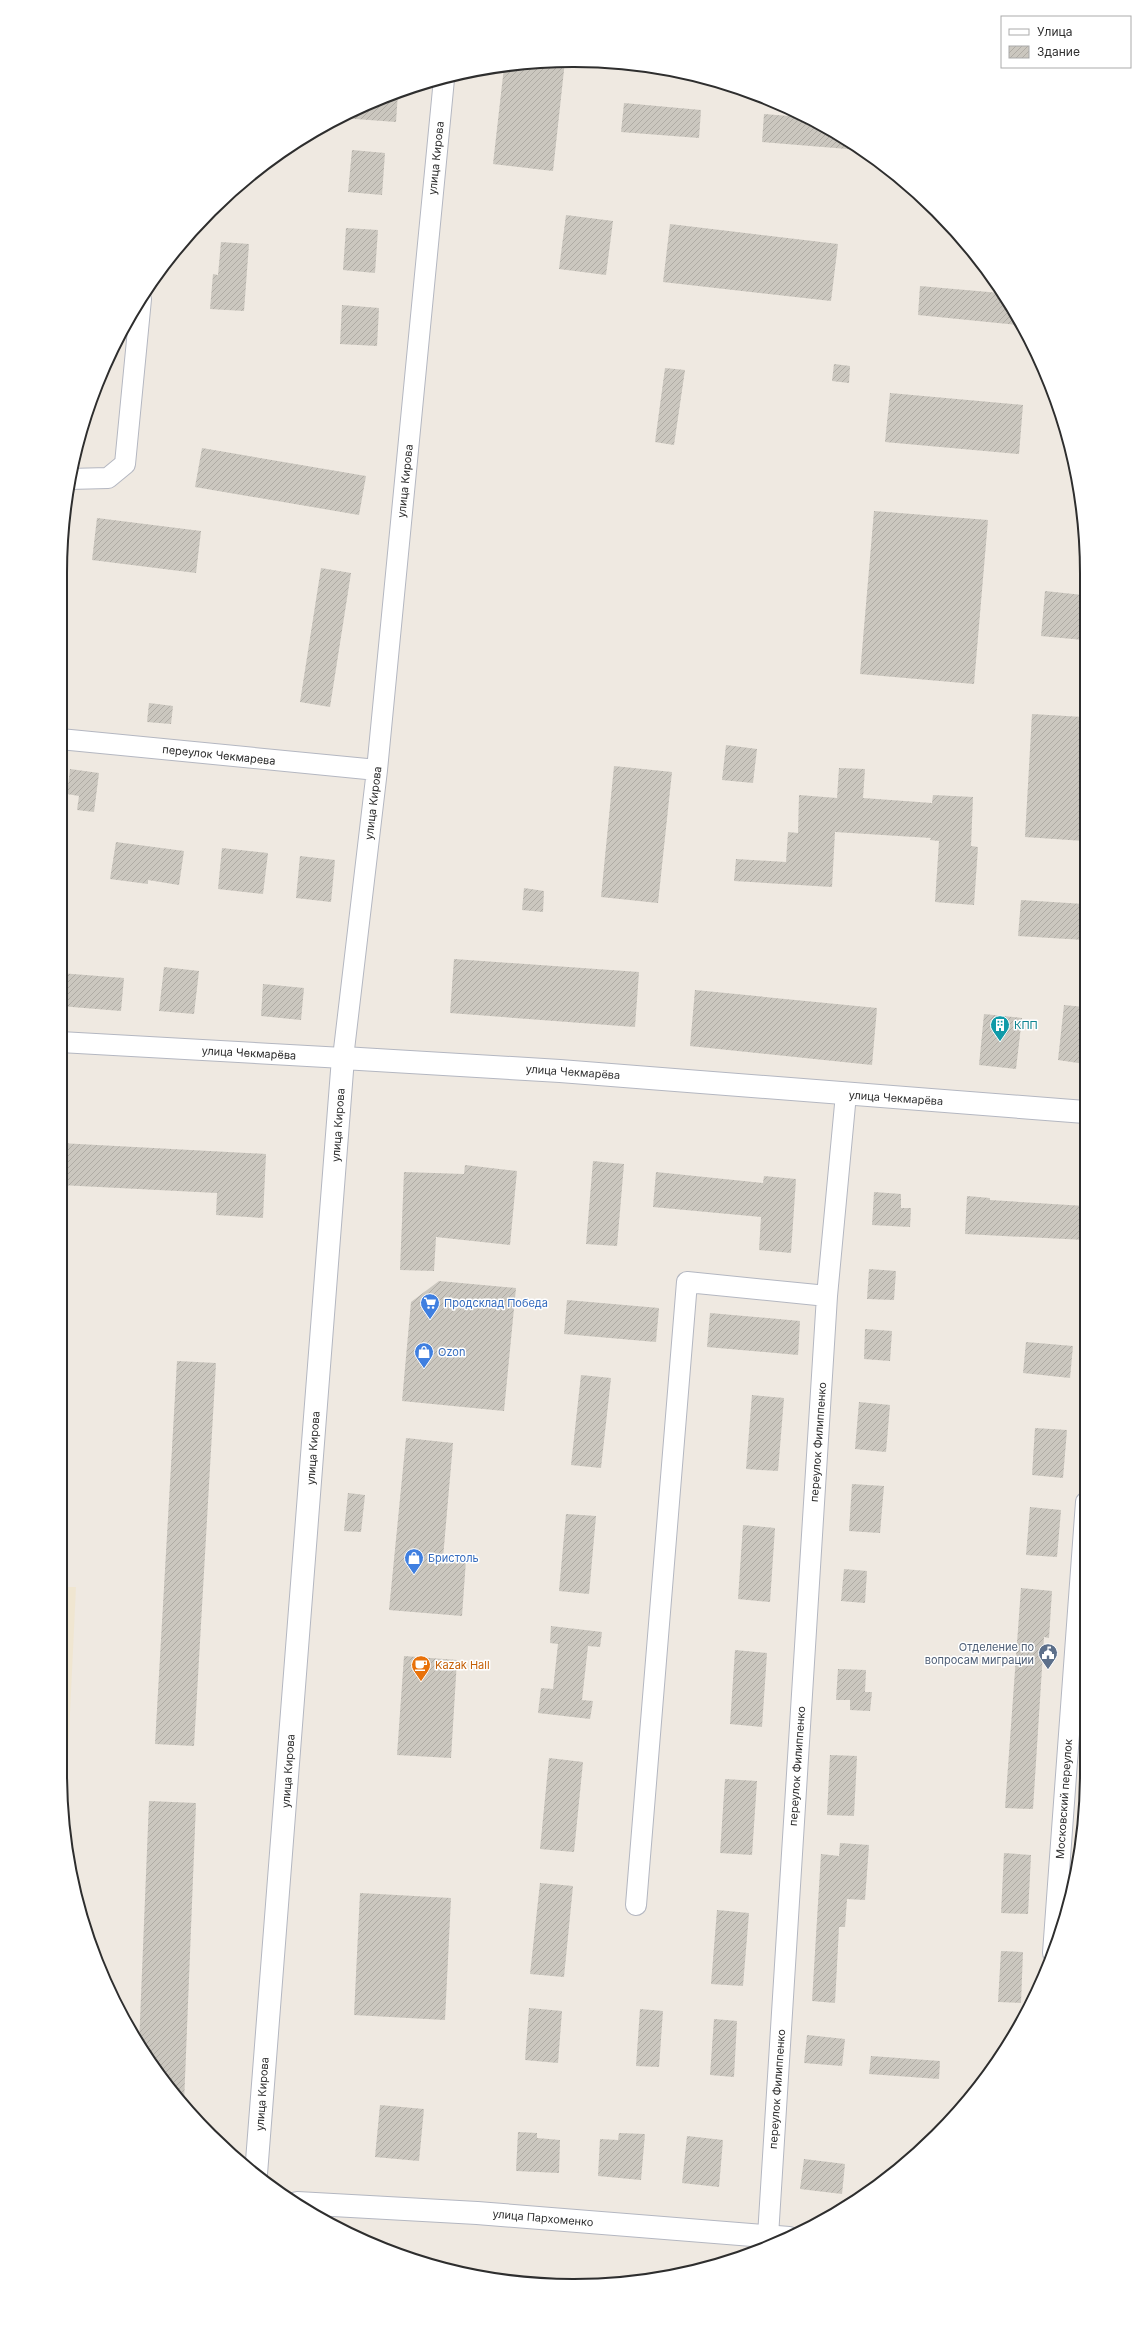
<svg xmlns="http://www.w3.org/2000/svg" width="1147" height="2346" viewBox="0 0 1147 2346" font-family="Inter,sans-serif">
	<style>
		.education { fill: #f0e6d1 }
		.building { fill: url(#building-hatch) }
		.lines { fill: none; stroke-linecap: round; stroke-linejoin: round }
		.minor-casing { stroke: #b4b7c1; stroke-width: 22 }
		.tertiary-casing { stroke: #b4b7c1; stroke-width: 24 }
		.secondary-casing { stroke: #b4b7c1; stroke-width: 24 }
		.minor { stroke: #fff; stroke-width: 20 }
		.tertiary { stroke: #fff; stroke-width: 22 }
		.secondary { stroke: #fff; stroke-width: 22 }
		.labels { text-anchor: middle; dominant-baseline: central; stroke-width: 3; stroke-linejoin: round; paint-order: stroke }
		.street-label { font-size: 11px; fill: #2e2e2e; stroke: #fff }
		.culture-label { font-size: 11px; fill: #0d838f; stroke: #fff; text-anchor: start }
		.shop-label { font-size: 11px; fill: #366cbe; stroke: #fff; text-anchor: start }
		.service-label { font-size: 11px; fill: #4e5e75; stroke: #fff; text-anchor: end }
		.food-label { font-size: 11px; fill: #c56008; stroke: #fff; text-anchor: start }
		.rim { fill: none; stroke: #2e2e2e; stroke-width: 2 }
	</style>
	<defs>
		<pattern id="building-hatch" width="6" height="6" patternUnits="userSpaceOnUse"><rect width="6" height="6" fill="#cbc7bf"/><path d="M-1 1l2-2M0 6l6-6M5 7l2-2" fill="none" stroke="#afaba4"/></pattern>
	</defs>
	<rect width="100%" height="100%" fill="#efe9e1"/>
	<!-- education -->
	<path class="education" d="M60,1587H76L67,1776H60Z"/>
	<!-- building -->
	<path class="building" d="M565,61L553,171L493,164L504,67Z
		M398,93L396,122L342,118L377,99Z
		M624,103L701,110L699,138L621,132Z
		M764,114L801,117L859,150L762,142Z
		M352,150L385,153L382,195L348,192Z
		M566,215L613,221L606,275L559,269Z
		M670,224L838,244L831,301L663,282Z
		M346,228L378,230L375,273L343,270Z
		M221,242L249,244L244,311L210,309L213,274L218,275Z
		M920,286L1000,293L1018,325L918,315Z
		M342,305L379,308L377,346L340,344Z
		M834,364L850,366L849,383L832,381Z
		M665,368L685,370L674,445L655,442Z
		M890,393L1023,405L1019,454L885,442Z
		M202,448L366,476L359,515L195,487Z
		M874,511L988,520L974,684L860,674Z
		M97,518L201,531L196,573L92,560Z
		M321,568L351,573L330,707L300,702Z
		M1045,591L1083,595V640L1041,636Z
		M149,703L173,706L171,724L147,722Z
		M1032,714L1083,717L1081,810L1084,811V841L1025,837Z
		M726,745L757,749L753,783L722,780Z
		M614,766L672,772L658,903L601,897Z
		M839,768L865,769L863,798L932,803L933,795L973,797L971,846L978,847L974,905L935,902L939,841L930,840L931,838L835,832L832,887L734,881L736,859L786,862L788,832L798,833L799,795L837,798Z
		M70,769L99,773L94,812L77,810L79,796L67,794Z
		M116,842L184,851L179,885L148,880V884L110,879Z
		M222,848L268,853L263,894L218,889Z
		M300,856L335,860L331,902L296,898Z
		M524,888L544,891L543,912L522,910Z
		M1021,900L1084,904V940L1018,936Z
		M454,959L639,972L635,1027L450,1013Z
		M164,967L199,971L194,1014L159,1011Z
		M60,973L124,978L121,1011L60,1006Z
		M263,984L304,988L301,1020L261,1016Z
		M695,990L877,1008L872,1065L690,1046Z
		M1064,1005L1084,1007L1085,1064L1058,1060Z
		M984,1014L1022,1018L1016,1069L979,1065Z
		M60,1143L266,1154L263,1218L216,1215L217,1193L60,1185Z
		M593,1161L624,1164L617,1246L586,1244Z
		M465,1165L517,1171L510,1245L436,1237L434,1271L400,1270L404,1172L464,1174Z
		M656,1172L763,1183L764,1176L796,1179L791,1253L759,1250L761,1217L653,1207Z
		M874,1192L901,1194V1208H911L910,1227L872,1225Z
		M967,1196L990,1198V1200L1085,1206V1240L965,1234Z
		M869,1269L896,1271L894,1300L867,1299Z
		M439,1281L516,1288L504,1411L402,1401L411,1302Z
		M567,1300L659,1308L656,1342L564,1334Z
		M710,1313L800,1321L798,1355L707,1347Z
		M865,1329L892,1331L890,1361L864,1359Z
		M1026,1342L1073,1346L1070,1378L1023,1373Z
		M177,1361L216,1363L194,1746L155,1744Z
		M581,1375L611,1378L601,1468L571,1465Z
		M752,1395L784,1398L778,1471L746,1469Z
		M859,1402L890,1405L886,1452L855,1449Z
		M1035,1428L1067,1430L1063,1478L1032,1475Z
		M406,1438L453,1443L443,1558L466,1560L462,1616L389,1610Z
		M852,1484L884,1486L880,1533L849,1531Z
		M348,1493L365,1495L361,1532L344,1531Z
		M1030,1507L1061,1510L1057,1557L1026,1555Z
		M566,1514L596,1516L589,1594L559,1591Z
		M743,1525L775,1528L770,1602L738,1599Z
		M844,1569L867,1571L865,1603L841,1601Z
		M1021,1588L1052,1591L1049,1638L1044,1637L1033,1809L1005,1808Z
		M551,1626L602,1632L600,1647L588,1646L582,1700L593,1701L590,1719L538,1713L541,1688L553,1689L558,1644L550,1643Z
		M735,1650L767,1653L762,1727L730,1724Z
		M404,1656L457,1660L451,1758L397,1755Z
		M838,1669L866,1670L865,1692H872L870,1711L850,1710V1700H836Z
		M830,1755L857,1756L854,1816L827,1815Z
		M549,1758L583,1762L574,1852L540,1849Z
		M725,1779L757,1781L752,1855L720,1853Z
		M149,1801L196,1803L184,2104L166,2085L139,2045Z
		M840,1843L869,1845L865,1900L847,1899L845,1927H839L835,2003L812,2001L821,1854L839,1856Z
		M1004,1853L1031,1855L1028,1914L1001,1913Z
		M540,1883L573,1886L564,1977L530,1974Z
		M360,1893L451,1898L445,2020L354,2015Z
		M717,1910L749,1913L743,1986L711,1984Z
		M1001,1951L1023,1952L1021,2003L998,2002Z
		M529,2008L562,2011L558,2063L525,2060Z
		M640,2009L663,2011L659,2067L636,2066Z
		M714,2019L737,2021L734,2077L710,2075Z
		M807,2035L845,2039L842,2066L804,2063Z
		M871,2056L940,2061L939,2079L869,2074Z
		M380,2105L424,2109L419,2161L375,2157Z
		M518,2132L537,2133V2138L560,2140L559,2173L516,2171Z
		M619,2133L645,2134L641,2180L598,2176L600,2139L618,2140Z
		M687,2136L723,2140L719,2187L682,2183Z
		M804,2159L845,2164L842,2194L800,2189Z"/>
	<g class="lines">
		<!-- minor casing -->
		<g class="minor-casing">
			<path id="minor" d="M69,479L108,478L125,464L141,299
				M60,739L377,770
				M60,1042L343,1058L377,770L444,79
				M636,1905L687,1282L827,1296
				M1053,1953L1086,1502
				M768,2236L827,1296L846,1094"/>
		</g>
		<!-- tertiary casing -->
		<g class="tertiary-casing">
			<path id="tertiary" d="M256,2174L343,1058L560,1071L1085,1112"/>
		</g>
		<!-- secondary casing -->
		<g class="secondary-casing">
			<path id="secondary" d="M297,2203L477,2213L789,2238"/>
		</g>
		<!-- minor -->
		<use href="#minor" class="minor"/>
		<!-- tertiary -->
		<use href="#tertiary" class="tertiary"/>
		<!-- secondary -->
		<use href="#secondary" class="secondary"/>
	</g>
	<!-- icons -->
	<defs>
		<g id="building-pin" transform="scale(1)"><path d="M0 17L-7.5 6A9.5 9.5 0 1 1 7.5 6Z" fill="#0f9aa8" stroke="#fff"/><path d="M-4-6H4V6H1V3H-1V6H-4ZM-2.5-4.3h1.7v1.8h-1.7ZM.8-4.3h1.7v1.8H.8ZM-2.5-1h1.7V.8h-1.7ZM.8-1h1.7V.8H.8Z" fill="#fff"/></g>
		<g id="supermarket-pin" transform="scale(1)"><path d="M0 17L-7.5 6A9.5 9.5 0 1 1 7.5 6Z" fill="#3f7fe0" stroke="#fff"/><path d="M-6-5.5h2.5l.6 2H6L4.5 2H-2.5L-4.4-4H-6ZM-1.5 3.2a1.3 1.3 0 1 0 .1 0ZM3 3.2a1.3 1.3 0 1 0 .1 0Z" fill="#fff"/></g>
		<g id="shop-pin" transform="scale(1)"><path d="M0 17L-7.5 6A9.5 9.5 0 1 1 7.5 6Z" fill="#3f7fe0" stroke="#fff"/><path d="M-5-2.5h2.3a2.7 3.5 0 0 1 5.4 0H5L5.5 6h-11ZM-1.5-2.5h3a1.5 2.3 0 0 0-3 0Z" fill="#fff"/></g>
		<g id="civic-pin" transform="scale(1)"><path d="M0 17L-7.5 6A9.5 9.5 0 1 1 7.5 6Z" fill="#5c6f8a" stroke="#fff"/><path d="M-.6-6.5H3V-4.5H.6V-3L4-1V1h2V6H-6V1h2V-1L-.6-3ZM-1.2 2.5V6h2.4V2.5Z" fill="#fff"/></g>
		<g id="cafe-pin" transform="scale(1)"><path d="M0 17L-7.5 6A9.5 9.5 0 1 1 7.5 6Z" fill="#e8710a" stroke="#fff"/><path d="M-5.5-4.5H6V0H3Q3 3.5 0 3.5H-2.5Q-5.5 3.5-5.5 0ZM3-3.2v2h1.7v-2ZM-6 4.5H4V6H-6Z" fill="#fff"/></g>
	</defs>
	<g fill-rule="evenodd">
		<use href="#building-pin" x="1000" y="1025"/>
		<use href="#supermarket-pin" x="430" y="1303"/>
		<use href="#shop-pin" x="424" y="1352"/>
		<use href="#shop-pin" x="414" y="1558"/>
		<use href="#civic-pin" x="1048" y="1653"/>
		<use href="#cafe-pin" x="421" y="1665"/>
	</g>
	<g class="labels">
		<!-- street labels -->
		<g class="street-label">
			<text transform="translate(436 158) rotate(-84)">улица Кирова</text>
			<text transform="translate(405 481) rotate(-84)">улица Кирова</text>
			<text transform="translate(219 755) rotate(6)">переулок Чекмарева</text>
			<text transform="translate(373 803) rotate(-83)">улица Кирова</text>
			<text transform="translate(249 1053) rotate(3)">улица Чекмарёва</text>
			<text transform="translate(573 1072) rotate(4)">улица Чекмарёва</text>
			<text transform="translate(896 1098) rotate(4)">улица Чекмарёва</text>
			<text transform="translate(338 1125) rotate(-86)">улица Кирова</text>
			<text transform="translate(818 1442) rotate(-86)">переулок Филиппенко</text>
			<text transform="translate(313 1448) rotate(-86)">улица Кирова</text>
			<text transform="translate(797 1766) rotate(-86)">переулок Филиппенко</text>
			<text transform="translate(288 1771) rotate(-86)">улица Кирова</text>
			<text transform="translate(1064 1799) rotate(-86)">Московский переулок</text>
			<text transform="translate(777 2089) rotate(-86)">переулок Филиппенко</text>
			<text transform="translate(262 2094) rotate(-86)">улица Кирова</text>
			<text transform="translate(543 2218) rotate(5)">улица Пархоменко</text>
		</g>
		<!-- culture labels -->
		<g class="culture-label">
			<text x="1014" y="1025">КПП</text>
		</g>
		<!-- shop labels -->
		<g class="shop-label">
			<text x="444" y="1303">Продсклад Победа</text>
			<text x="438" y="1352">Ozon</text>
			<text x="428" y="1558">Бристоль</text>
		</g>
		<!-- service labels -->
		<g class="service-label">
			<text x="1034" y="1647">Отделение по<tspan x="1034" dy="13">вопросам миграции</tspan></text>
		</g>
		<!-- food labels -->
		<g class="food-label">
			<text x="435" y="1665">Kazak Hall</text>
		</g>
	</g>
	<!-- crop -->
	<path d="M0 0H1147V2346H0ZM573 67H574A506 506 0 0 1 1080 573V1773A506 506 0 0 1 574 2279H573A506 506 0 0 1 67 1773V573A506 506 0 0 1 573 67Z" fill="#fff" fill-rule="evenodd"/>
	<path class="rim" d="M573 67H574A506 506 0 0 1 1080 573V1773A506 506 0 0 1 574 2279H573A506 506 0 0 1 67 1773V573A506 506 0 0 1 573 67Z"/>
	<!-- legend -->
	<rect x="1001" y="16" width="130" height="52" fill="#ffffff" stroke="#ababab"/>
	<rect x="1009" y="29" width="20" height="6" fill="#ffffff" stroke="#ababab"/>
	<text x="1037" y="36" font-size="12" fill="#2e2e2e">Улица</text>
	<rect x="1009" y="46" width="20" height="12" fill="url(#building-hatch)" stroke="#ababab"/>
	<text x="1037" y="56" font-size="12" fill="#2e2e2e">Здание</text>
</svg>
